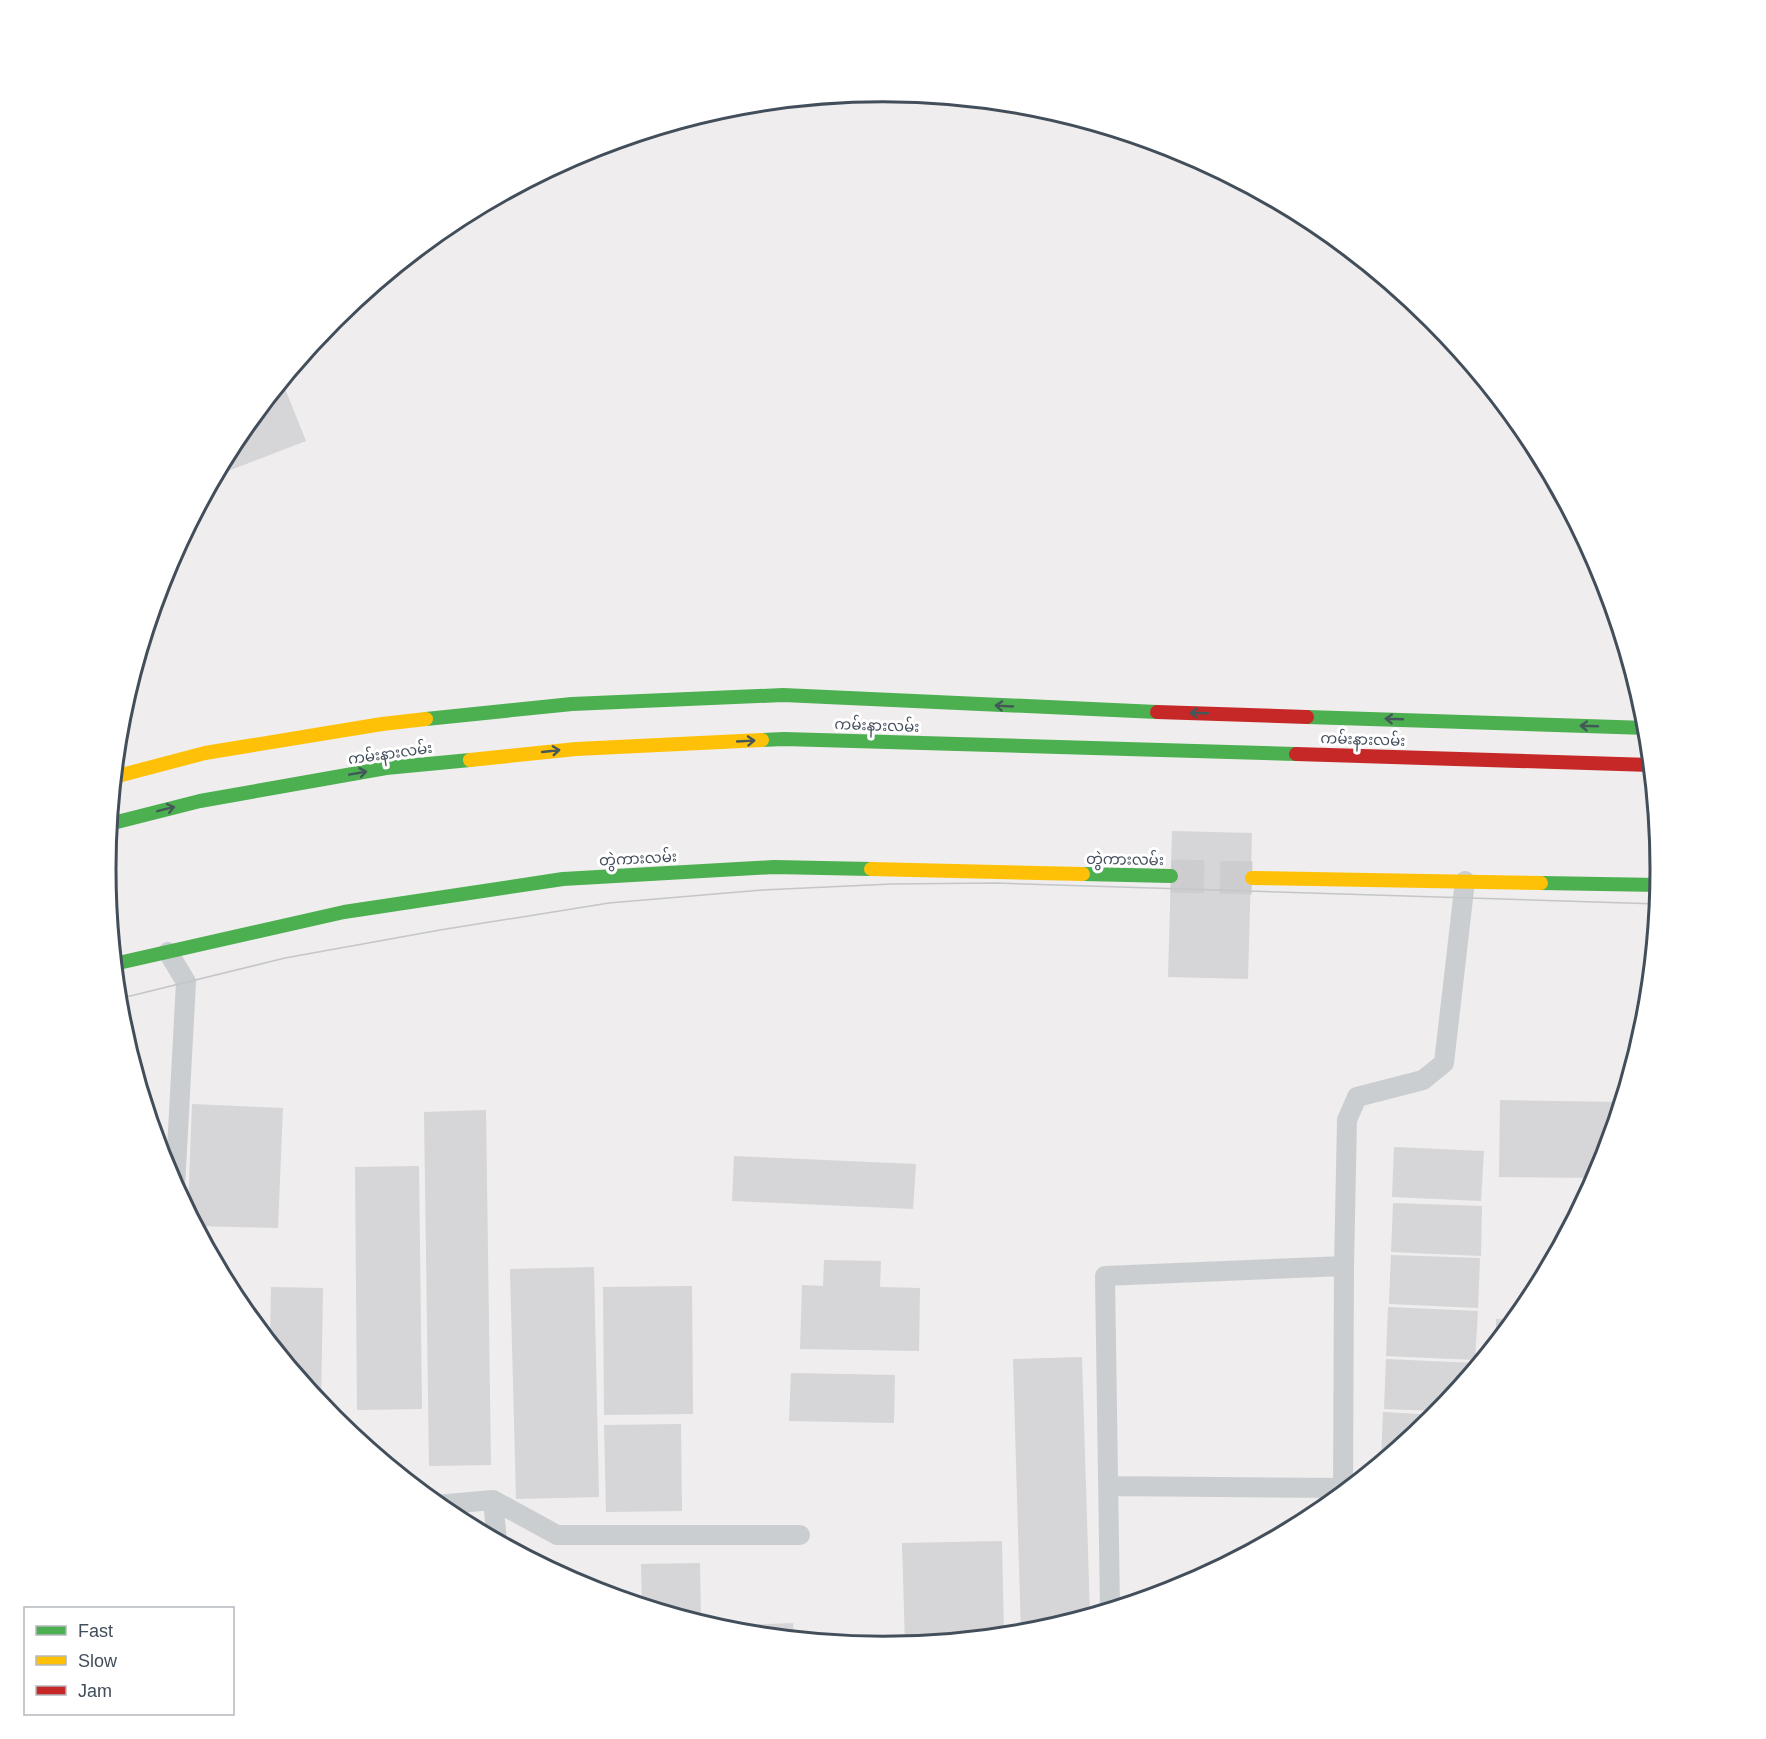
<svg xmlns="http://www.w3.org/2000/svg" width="1766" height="1739" viewBox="0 0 1766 1739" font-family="Helvetica,'Noto Sans Myanmar',sans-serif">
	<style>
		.building { fill: #d6d5d7 }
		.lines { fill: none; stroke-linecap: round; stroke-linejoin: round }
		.secondary-tunnel { stroke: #cdcdd0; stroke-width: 33; stroke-dasharray: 33 16; stroke-linecap: butt }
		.lane { stroke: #cbced1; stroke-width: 20 }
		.fast { stroke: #4caf50; stroke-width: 14 }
		.slow { stroke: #ffc107; stroke-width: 14 }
		.jam { stroke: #c62828; stroke-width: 14 }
		.tram { stroke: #c4c6c9; stroke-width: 1.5 }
		.oneway { stroke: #44585a }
		.labels { text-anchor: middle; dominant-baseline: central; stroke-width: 6; stroke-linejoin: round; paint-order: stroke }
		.street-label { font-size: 15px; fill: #434e5b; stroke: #fff }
		.rim { fill: none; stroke: #434e5b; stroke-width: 3 }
	</style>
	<rect width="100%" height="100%" fill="#efeded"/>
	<!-- building -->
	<path class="building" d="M282,381L306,441L215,476L236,437Z
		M1172,831L1252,833L1248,979L1168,977Z
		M1500,1100L1622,1102L1602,1168L1596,1178L1499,1177Z
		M192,1104L283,1108L278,1228L195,1226L188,1211Z
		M486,1110L491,1465L429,1466L424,1112Z
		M1394,1147L1484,1151L1481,1201L1392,1197Z
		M734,1156L916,1164L913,1209L732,1201Z
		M419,1166L422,1409L357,1410L355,1167Z
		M1393,1203L1482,1206L1481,1256L1391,1252Z
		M1391,1255L1480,1258L1478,1308L1389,1304Z
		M824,1260L881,1261L880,1287L920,1288L919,1351L800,1349L802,1285L823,1286Z
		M594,1267L599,1497L516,1499L510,1269Z
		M692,1286L693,1414L604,1415L603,1287Z
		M271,1287L323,1288L321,1405L270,1343Z
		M1388,1307L1478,1311L1475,1360L1386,1356Z
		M1496,1319H1516L1496,1343Z
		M1082,1357L1090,1616L1034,1633L1021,1634L1013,1359Z
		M1386,1359L1475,1363V1369L1440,1411L1384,1409Z
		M791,1373L895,1375L894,1423L789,1421Z
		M1383,1412L1437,1415L1381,1462Z
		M681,1424L682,1511L606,1512L604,1425Z
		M1002,1541L1004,1636L905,1645L902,1543Z
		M700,1563L701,1621H692L642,1605L641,1564Z
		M793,1623L794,1639L731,1632L711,1626Z"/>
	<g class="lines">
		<!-- secondary-tunnel -->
		<path class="secondary-tunnel" d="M1171,876L1252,878"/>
		<!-- lane -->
		<path class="lane" d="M168,952L186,982L175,1187
			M1108,1486L1343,1488
			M1343,1493L1344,1266L1347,1120L1357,1097L1423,1080L1444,1063L1465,881
			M493,1500L497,1541
			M436,1505L493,1500L557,1535H800
			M1110,1610L1105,1276L1344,1266"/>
		<!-- fast -->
		<path class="fast" d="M1307,717L1647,728
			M426,719L572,704L783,695L1157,712
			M762,740L784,739L1296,754
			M109,824L200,801L386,768L470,760
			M1083,874L1171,876
			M1541,883L1660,885
			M114,964L344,912L563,879L774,867L871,869"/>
		<!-- slow -->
		<path class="slow" d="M470,760L576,749L762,740
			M114,777L205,753L382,724L426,719
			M871,869L1083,874
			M1252,878L1541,883"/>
		<!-- jam -->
		<path class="jam" d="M1157,712L1307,717
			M1296,754L1651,765"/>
		<!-- tram -->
		<path class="tram" d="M118,999L285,958L440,930L609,903L762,890L892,884L996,883L1658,904"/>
	</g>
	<!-- one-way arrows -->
	<defs><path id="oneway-shaft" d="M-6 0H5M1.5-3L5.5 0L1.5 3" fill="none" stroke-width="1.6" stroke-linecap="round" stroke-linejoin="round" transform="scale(1.5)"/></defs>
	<g class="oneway">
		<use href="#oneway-shaft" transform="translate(1004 706) rotate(-177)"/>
		<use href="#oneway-shaft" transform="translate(1199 713) rotate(-178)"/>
		<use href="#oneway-shaft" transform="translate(1394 719) rotate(-178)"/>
		<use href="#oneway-shaft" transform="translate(1589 726) rotate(-178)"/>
		<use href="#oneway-shaft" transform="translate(746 741) rotate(-3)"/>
		<use href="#oneway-shaft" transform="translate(551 751) rotate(-6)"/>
		<use href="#oneway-shaft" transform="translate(358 773) rotate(-10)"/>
		<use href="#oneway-shaft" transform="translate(166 809) rotate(-14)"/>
	</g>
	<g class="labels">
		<!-- street labels -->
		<g class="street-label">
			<text transform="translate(877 725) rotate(2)">ကမ်းနားလမ်း</text>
			<text transform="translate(1363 739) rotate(2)">ကမ်းနားလမ်း</text>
			<text transform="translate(390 753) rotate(-8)">ကမ်းနားလမ်း</text>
			<text transform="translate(638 858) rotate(-3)">တွဲကားလမ်း</text>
			<text transform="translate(1125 859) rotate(1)">တွဲကားလမ်း</text>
		</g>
	</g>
	<!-- crop -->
	<path d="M0 0H1766V1739H0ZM116 869a767 767 0 1 1 1534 0a767 767 0 1 1-1534 0Z" fill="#fff" fill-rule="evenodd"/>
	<path class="rim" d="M116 869a767 767 0 1 1 1534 0a767 767 0 1 1-1534 0Z"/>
	<!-- legend -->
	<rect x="24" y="1607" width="210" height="108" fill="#ffffff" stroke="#b4b8bd" stroke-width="1.5"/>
	<rect x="36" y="1626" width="30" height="9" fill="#4caf50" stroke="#b4b8bd" stroke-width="1.5"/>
	<text x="78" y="1637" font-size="18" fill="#434e5b">Fast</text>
	<rect x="36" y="1656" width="30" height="9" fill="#ffc107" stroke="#b4b8bd" stroke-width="1.5"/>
	<text x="78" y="1667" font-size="18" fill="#434e5b">Slow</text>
	<rect x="36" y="1686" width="30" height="9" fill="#c62828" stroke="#b4b8bd" stroke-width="1.5"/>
	<text x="78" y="1697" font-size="18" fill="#434e5b">Jam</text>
</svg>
